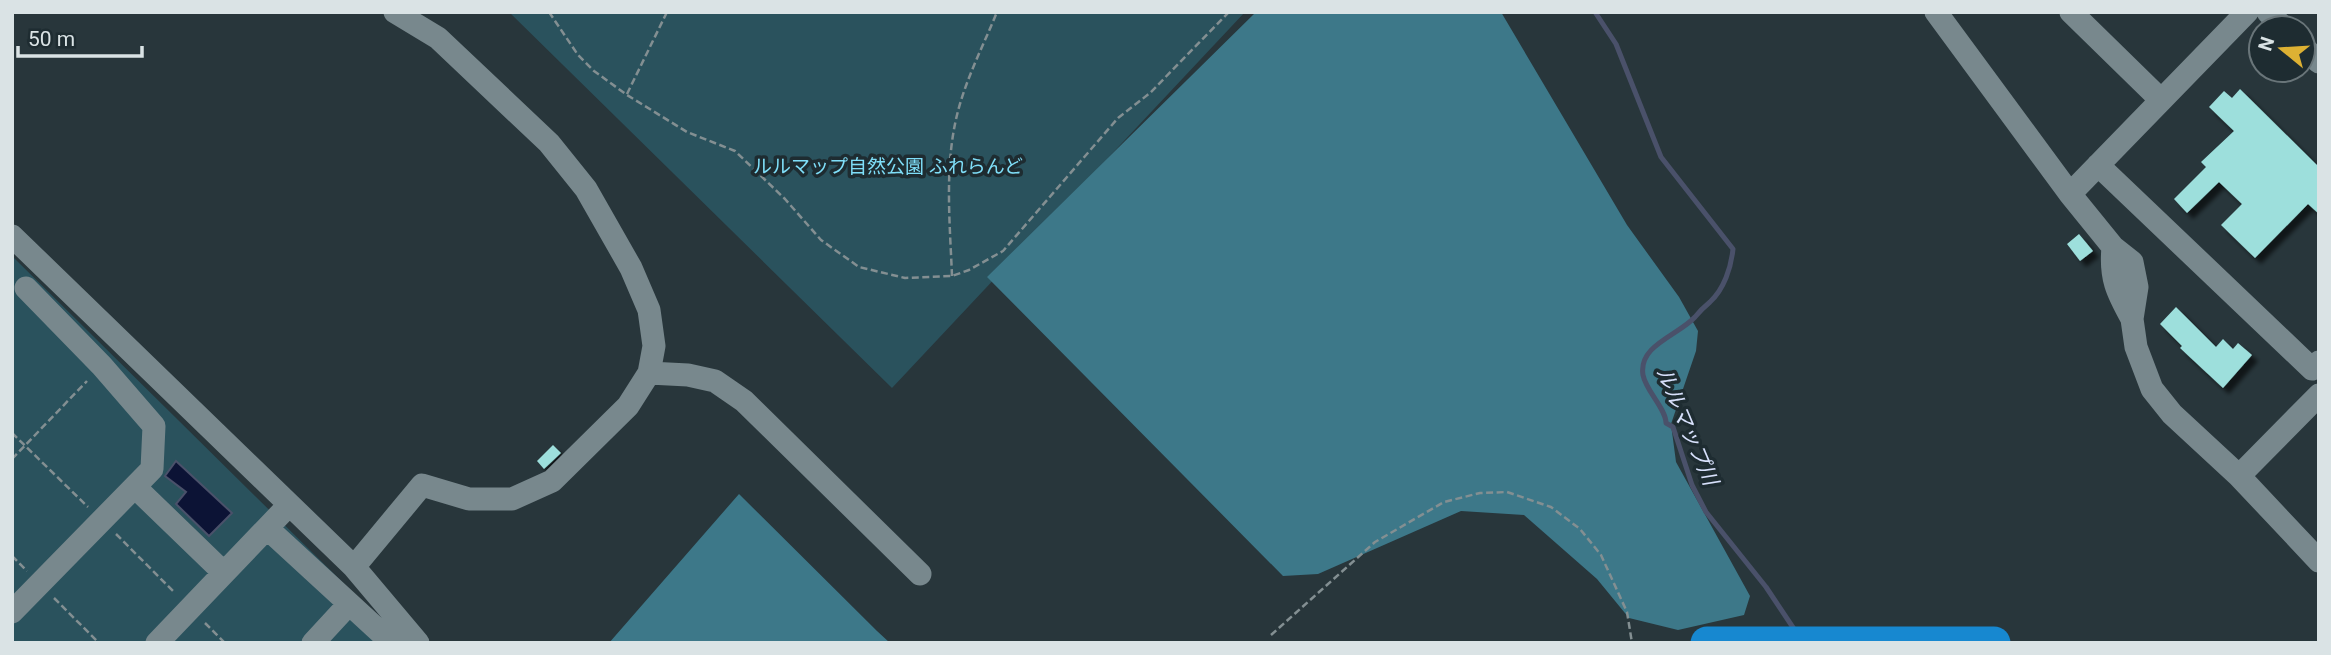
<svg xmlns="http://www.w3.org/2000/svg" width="2331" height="655" viewBox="0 0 2331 655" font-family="Roboto,'Noto Sans JP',sans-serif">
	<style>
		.green { fill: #2a525d }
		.forest { fill: #3d7889 }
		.water { fill: #0c1335; stroke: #4a516a; stroke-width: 2 }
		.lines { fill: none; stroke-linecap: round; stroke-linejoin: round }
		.stream { stroke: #4a516a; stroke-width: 5 }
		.building { fill: #9ddfdc; filter: url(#shadow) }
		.path { stroke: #838f92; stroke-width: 2.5; stroke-dasharray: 7 3.5; stroke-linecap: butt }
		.minor { stroke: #78888d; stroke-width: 23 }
		.highway { stroke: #1788d0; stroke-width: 33 }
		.labels { text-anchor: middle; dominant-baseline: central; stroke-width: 7; stroke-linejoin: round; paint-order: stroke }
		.park-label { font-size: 19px; fill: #7fdef8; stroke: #1e2c31 }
		.water-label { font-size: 21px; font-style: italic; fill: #d8e1fc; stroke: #1e2c31 }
	</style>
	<defs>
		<filter id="shadow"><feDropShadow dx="6" dy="6" stdDeviation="2" flood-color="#0009"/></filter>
	</defs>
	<rect width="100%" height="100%" fill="#28363b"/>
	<!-- green -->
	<path class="green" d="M509,12H1245L892,388Z
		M12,256L404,643H12Z"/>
	<!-- forest -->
	<path class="forest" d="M1256,12H1501L1627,225L1679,297L1698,331L1696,351L1671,424L1676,462L1750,596L1744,615L1678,630L1629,618L1597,579L1524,515L1461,511L1318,574L1283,576L987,277Z
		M739,494L877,631L890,643H609Z"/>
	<!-- water -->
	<path class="water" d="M176,461L232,513L209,536L176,504L186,492L165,476Z"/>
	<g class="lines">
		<!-- stream -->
		<path class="stream" d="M1595,12L1616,44L1661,157L1733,249C1731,268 1724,289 1710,302C1704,307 1699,312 1695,317C1679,335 1638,345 1643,375C1646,391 1666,409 1666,423L1673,427L1692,485L1706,512L1766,587L1796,632"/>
	</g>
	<!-- building -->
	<path class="building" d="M2240,89L2319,167V214L2308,204L2255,258L2221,225L2242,204L2220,183L2219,182L2187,213L2174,199L2206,167L2201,162L2234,131L2209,107L2224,91L2232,98Z
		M2079,234L2093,251L2080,261L2067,244Z
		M2176,307L2216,347L2223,339L2233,349L2238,343L2252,355L2223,388L2180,348L2182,346L2160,324Z
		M553,445L561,453L544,469L537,461Z"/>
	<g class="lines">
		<!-- path -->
		<path class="path" d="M549,12L578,55L594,71L627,95L687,132L735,151L785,199L821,240L859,267L905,278L952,276L969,270L1003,251L1118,118L1150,93L1229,12
			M627,94L667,12
			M952,276C950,226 945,173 955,124C963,84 982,49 997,12
			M12,433L88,507
			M12,459L87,381
			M116,534L175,593
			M12,556L27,571
			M54,598L99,643
			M205,623L225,643
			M1271,635L1375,542L1444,502L1480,493L1507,492L1551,507L1580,529L1601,555L1627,612L1632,643"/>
		<!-- minor -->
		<path class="minor" d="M1936,12L2070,194L2113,247L2132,262L2137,287L2132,319L2136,347L2152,389L2172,414L2239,476L2319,561
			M2071,12L2161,100
			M2268,12L2284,28
			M2303,47L2319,62
			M2098,165L2312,369L2319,362
			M2070,194L2247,12
			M12,236L354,567L418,643
			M2113,247C2110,278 2117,292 2132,319
			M649,373L688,375L715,381L744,401L920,574
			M2239,476L2319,395
			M135,487L224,573
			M268,529L392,643
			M354,567L422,485L469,499H512L552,481L628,406L649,373L654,346L649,310L631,268L586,189L549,143L438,38L395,12
			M12,612L152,469L154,426L102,366L26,288
			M157,643L289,505
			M313,643L349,604"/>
		<!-- highway -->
		<path class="highway" d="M1707,643H1994"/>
	</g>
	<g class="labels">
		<!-- park labels -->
		<g class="park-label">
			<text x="888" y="166">ルルマップ自然公園 ふれらんど</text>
		</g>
		<!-- water labels -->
		<g class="water-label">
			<text transform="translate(1687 426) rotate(67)">ルルマップ川</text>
		</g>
	</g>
	<!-- border -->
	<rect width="2331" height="655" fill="none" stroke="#dae3e5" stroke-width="28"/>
	<!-- north arrow -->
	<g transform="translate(2282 49) rotate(288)"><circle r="33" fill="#1e2c31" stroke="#697579" stroke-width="2"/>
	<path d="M0-5L12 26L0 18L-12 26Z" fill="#ddb133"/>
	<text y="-10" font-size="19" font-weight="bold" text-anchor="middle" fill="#dae3e5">N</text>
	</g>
	<!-- scale -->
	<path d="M18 46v10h124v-10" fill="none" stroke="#dae3e5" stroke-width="3.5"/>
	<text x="28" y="46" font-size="21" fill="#dae3e5" stroke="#1e2c31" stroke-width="5" paint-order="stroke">50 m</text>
</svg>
